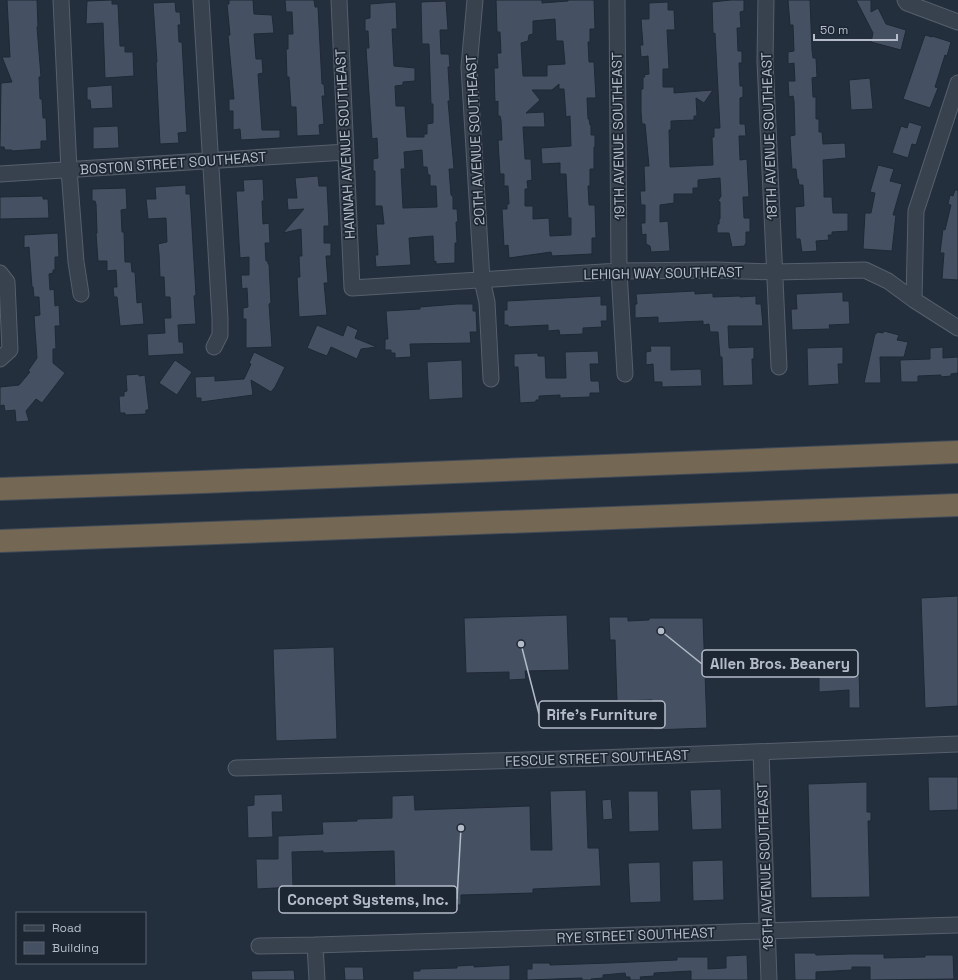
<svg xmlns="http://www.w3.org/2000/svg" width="958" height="980" viewBox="0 0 958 980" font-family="'Space Grotesk',sans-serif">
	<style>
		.building { fill: #455162; stroke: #1f2835; fill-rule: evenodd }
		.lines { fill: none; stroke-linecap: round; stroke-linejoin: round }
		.minor-casing { stroke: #565f6c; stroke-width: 17 }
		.highway-casing { stroke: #434c59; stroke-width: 24 }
		.minor { stroke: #38414e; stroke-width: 15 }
		.highway { stroke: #746855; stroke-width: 22 }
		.labels { text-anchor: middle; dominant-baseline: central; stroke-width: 3.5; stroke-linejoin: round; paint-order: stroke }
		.street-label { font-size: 14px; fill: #b4bcc9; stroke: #1d2633 }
		.leader { fill: none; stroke: #b4bcc9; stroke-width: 1.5 }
		.callout-dot { fill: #b4bcc9; stroke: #1d2633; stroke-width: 1.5 }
		.callout { fill: #1d2633; stroke: #b4bcc9; stroke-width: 1.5 }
		.callout-label { font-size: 15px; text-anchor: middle; font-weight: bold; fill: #b4bcc9 }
	</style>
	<rect width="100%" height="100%" fill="#242f3e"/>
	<!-- building -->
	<path class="building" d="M7,0H37L38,26L37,27L41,77H39L40,99H42L43,118H46L47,141H41V149L12,151V150H5L4,147H0L1,83L12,82L2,57H10Z
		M112,0V4H118L120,46H125V52H133L134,76L105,78L103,23L86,24L87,1Z
		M229,0H253L254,14L272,15L274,33L254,34L256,59H262L263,73L258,74L262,130H280V138L241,140L240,129L233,130V111H229V99H234L228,35H230L227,4H229Z
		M285,0H314L315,7H318L322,84H324L325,96H322L324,124L319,125L320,135L297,136L296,107H291L289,77H287L286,49H288V34H293L292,12H286Z
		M496,0H542V3L568,1V0H594L595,29H590V42H588L589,62H594L596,98H587L588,119H589L590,125H591V135H595V147H594V169H590V186H588L589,205H595L596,238H592V254L552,256L551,252L509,258L508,245L504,246L502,209H507V204H509L508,186H504V174H500L498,140H502L501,120L500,116H498V101L495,102L494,68H498L497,53H501L500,32H497ZM555,19L556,41H563L565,64L547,65V76H523L521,43L528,41L529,35L533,34V21ZM559,84V89H564L566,117L570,116L571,146L541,148L542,164L560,163V174H566L568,218H571V235L550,236L549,218L533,219V206H525V189H528L527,181L532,180L531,159H525L523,127H545L544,112L526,113L540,100L532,90H552Z
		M731,0H744V11L740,12L741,28H737L738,51H742V63H739L740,86H743V97L740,98V124H745L746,136H739L740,160L747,159L749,197H743L744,218H750V232H746V244H745V246L732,247L729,233H717V224H719V219H720V202L718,201L721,196L720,178L698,180V188H693V194H674V203L660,205V222L668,221L670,251L651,252L650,246L646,244V234L642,235L641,223H645V205H641L640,191H645L644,166H649L645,124H642L641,112V89H643V77H645L644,75L649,74L648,56L641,57L640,45H643L641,19H649V3L668,2V10H674L675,30H667L669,69H663V87H674V93L713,90L704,103L696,98L697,116H694V120L671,121V130H669L670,167L713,165L712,137H714V128H720L715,33L713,34L712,2Z
		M788,0H810L812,50L813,58H816L817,77L812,78L813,97H816V119H819V132H822L823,144L845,143L846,158L823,160L824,189V197H832L833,213H848V231L832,232V235H828L829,240L816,241L817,251L802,252L800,239H796L795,207L804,206L803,185H799L798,179H797L796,169H792L790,136L795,135L794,101L793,96L789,97L788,81H795L794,63L788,64V52L794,51L793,25H790Z
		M856,0H871V12L878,8L886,24L906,30L901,50L871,42L873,33Z
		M446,1L448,30H440L441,54H449L450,67H448L450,101H448L454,169H449L451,195L453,197V209H457L458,222H456L457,243H455V263L436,264V261L434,262L433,236L409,238L411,265L376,267L375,255H378L376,224H384L382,206H375V171H373V159L378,158L377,138L372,139L366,48H369L368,31H365V19L370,18V4L396,2L397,29H392L394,66L415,68V81L403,82V85L395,86L396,106H405L407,137H424V134H427V124L433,123V104H431L429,44H422L421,2ZM422,150L423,167H427L428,175H430V186H436L437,207L403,208L401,169H405L404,152Z
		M175,2L176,12H180L181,25H178L179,42H182L187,132L178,133L179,143L160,144L157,83L156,62H157L153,3Z
		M925,35L932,37V36L951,42L947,56L945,55L935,87L938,88L930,108L903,99Z
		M870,78L873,109L851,110L849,80Z
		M112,85L113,108L91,109L90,100H87V87Z
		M909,122L922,126L916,145L912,144L908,158L892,153L901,126L907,128Z
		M118,126L119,148L93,149V127Z
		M878,165L894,169L890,181L902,184L893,215H896L892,251L863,249L865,213H871L875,193L870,192Z
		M318,176L319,186H327L329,226H324V243H331V256H326L328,283H324L327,315L299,317L297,277H300L299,256H302L301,229L283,233L304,209L288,210L287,198H297L295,178Z
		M263,179L264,201H262L263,224L269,223L270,243H265L266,261H268V264H269L271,303L269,304L272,347L246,348V319H243V308L248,307L247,288L242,289L241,275H249V257L240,258L236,191H244L243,180Z
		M186,185V194H190L196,295L194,296L196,324L178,325L179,342H183L184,354L148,356L147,334L165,333L164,318H171L170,297H165L164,277H160L159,253L158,244L167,242L166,218L148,219L146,199H156L155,187Z
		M126,188L127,209L121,210L122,232H124L125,262H131L132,272H135L137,303L142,302L144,324L120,326L117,297H114L113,287H117L116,270L107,271V261H98L96,233H97L96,204L95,201H92V189Z
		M955,190H958V280L942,279L944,253H940L943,229L945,230L951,205L948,204L950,195L953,196Z
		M43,196V199H48L49,218L0,219V197Z
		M58,233L59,257H55V270H53V273L49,274L50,290L54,289L55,306L59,305L60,326H55L56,349H53V363L65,373L42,403L36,399L26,411L29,421L16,422L15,410L5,411L4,405L0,406V387L19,385L30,372L28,371L37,358L34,316L40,315L39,297H34L33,287H32L29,247L24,248V235Z
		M695,291V294L713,293V297L740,296V297L756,296V304H761L763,326H728L729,348L754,347V359H752L753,385L723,386L722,357H720L718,332H710L709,324L703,325V321L658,323V317L635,318V304H637L636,294Z
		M843,292V301H849L850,324L829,325L830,329L792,330L791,309H797L796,294Z
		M601,296V305H607V321H601L602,327L583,328V334L560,335L559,330L548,331V325L508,327V325H504V310H507V301Z
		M457,304H473V311H476L477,332H470L471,343L410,344L411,357L395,358V353H391V350H385V339H388L386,311L420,309V307Z
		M317,325L343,336L347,325L358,330L355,338L377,347L361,349L357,359L331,347L327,356L319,353L307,348Z
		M884,331L899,335L897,340L908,342L904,357H880L881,383H864L875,334H876L877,332L883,333Z
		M650,346H671V370L701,369L702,386L662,387V382H654L653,364L646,365V352L651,351Z
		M843,347V364H838L839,384L808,386L807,348Z
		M943,347V358L958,357V373L951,374V376L941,377V375L918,376V382H901L900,360L930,359V348Z
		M598,351L599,364H590L591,381H599L600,393H590V397L560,398V395L539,396V400H536V402L520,403L518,367H514V354L538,353V356H545L546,378H566L565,352Z
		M254,352L285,367L275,387L271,392L251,380L253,395L201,402V398H196L195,377L215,376V381L244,379L251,364L249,363Z
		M175,360L192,372L177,395L159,383Z
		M462,360L463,398L429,400L427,362Z
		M139,374V376L145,375L149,410H146V414L125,415V413H120L119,396H124V392L127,391L126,375Z
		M958,596V706L925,708L921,598Z
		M567,615L569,670L525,671L526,679L509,680V672L466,673L464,618Z
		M609,617H628V621L649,620V618H703L707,728L653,730L652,700L617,701L615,640H610Z
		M334,647L337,739L276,741L273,649Z
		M859,669L860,708H849V690L819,692V670Z
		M928,777H958V810L929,811Z
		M867,782V812H871V821H868L870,897L811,898L808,784Z
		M721,789L722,829L692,830L690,790Z
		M586,790L588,848H599L601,886L533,889V893L461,895V905H437V890L395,891L394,851L323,853V851L292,852L293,887L257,889L256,859H278V836L323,834L322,822L357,821V819L392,818V796L414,795L415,810L530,806L531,850H552L550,791Z
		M628,791H658L659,831L629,832Z
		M282,794L283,812H272L273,837L248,838L247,806L254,805V795Z
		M611,799L613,819L603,820L602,800Z
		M723,860L724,900L693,901L692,861Z
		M660,862L661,902L630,903L628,863Z
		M794,953H815L816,955L851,954H884V958L925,957V955H953L954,979L870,980V967H852V970L816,972V980H795Z
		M747,955L748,980H691V971L654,973V976L640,977L641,980H630V977H626L625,973L603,975V978L591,979V980H582V978L527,980V969H532V963H550V965L611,963L677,960V957H708V969L726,968V956Z
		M474,965V967L510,965V980H413V971H420V969L457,968V966Z
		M344,967H363L364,980H345Z
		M294,970L295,980H252L251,971Z"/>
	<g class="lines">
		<!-- minor casing -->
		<g class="minor-casing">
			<path id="minor" d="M61,0L69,170L76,262L81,294
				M201,0L220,318V335L214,347
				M339,0L352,288L619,271L715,270L775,272L865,270L888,281L914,300L958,328
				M475,0L469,67L482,280L487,302L491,379
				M617,0L619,271L625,374
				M766,0L765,61L779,367
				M905,0L907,3L958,22
				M0,174L346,152
				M0,273L7,282L10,350L0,359
				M914,300L916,211L958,83
				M761,752L769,980
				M236,768L599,758L958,744
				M315,945L958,925
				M259,946L315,945L317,980"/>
		</g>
		<!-- highway casing -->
		<g class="highway-casing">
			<path id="highway" d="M0,489L202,482L958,452
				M0,541L958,505"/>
		</g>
		<!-- minor -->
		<use href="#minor" class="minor"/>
		<!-- highway -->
		<use href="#highway" class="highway"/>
	</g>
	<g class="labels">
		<!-- street labels -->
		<g class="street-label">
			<text transform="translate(618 136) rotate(-91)">19TH AVENUE SOUTHEAST</text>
			<text transform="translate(769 136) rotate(-92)">18TH AVENUE SOUTHEAST</text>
			<text transform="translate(475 140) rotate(-93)">20TH AVENUE SOUTHEAST</text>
			<text transform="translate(345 144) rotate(-93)">HANNAH AVENUE SOUTHEAST</text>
			<text transform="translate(173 163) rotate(-4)">BOSTON STREET SOUTHEAST</text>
			<text transform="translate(663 273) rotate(-1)">LEHIGH WAY SOUTHEAST</text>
			<text transform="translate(597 758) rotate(-2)">FESCUE STREET SOUTHEAST</text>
			<text transform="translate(765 866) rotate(-92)">18TH AVENUE SOUTHEAST</text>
			<text transform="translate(636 935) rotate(-2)">RYE STREET SOUTHEAST</text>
		</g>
	</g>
	<!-- callouts -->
	<path class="leader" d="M661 631L702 664M521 644L539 714M461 828L457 899"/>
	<g class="callout-dot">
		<circle cx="661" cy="631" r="4"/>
		<circle cx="521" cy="644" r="4"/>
		<circle cx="461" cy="828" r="4"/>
	</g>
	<g class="callout">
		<rect x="702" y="650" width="156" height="27" rx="4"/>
		<rect x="539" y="701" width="126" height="27" rx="4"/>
		<rect x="279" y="886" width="178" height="27" rx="4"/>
	</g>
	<g class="callout-label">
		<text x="780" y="669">Allen Bros. Beanery</text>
		<text x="602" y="720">Rife’s Furniture</text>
		<text x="368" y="905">Concept Systems, Inc.</text>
	</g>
	<!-- legend -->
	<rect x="16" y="912" width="130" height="52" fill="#1d2633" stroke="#59626f"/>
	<rect x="24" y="925" width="20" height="6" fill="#38414e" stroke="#59626f"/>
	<text x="52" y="932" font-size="12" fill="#b4bcc9">Road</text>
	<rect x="24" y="942" width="20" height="12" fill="#455162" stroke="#59626f"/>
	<text x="52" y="952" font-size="12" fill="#b4bcc9">Building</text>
	<!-- scale -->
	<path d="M814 34v6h83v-6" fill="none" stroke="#b4bcc9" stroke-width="2"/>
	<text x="820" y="34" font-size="12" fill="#b4bcc9" stroke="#1d2633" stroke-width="3" paint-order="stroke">50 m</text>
</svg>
